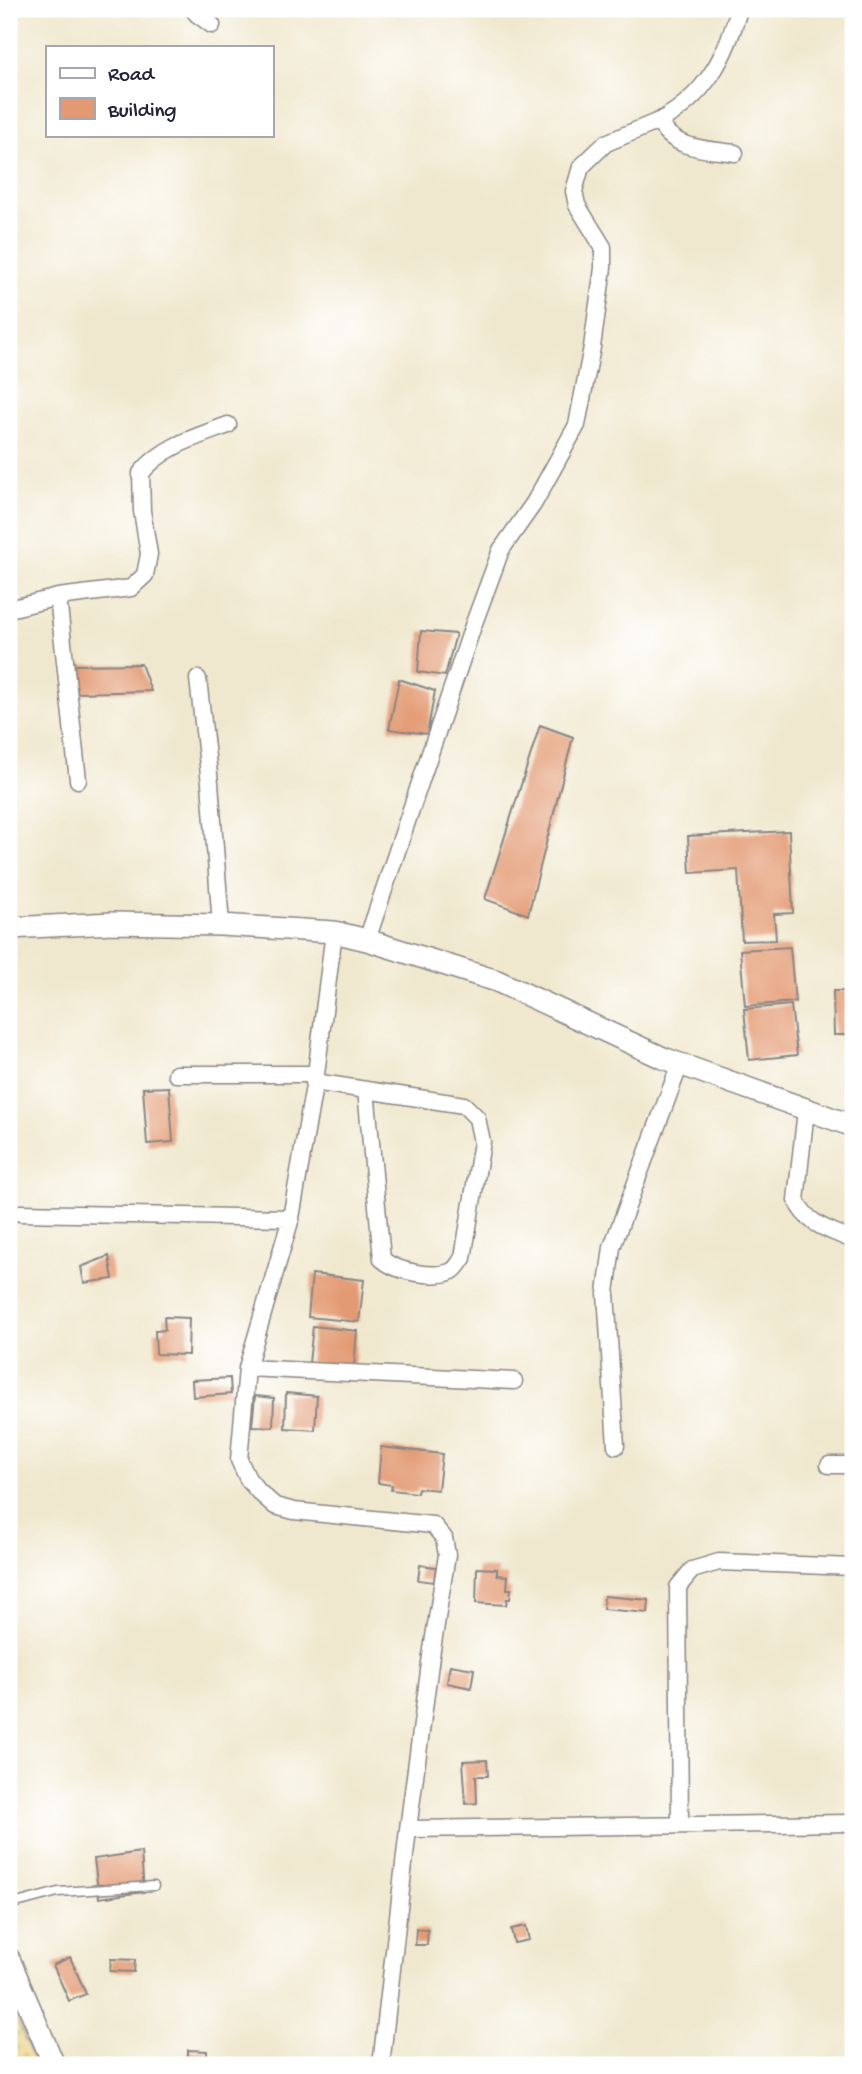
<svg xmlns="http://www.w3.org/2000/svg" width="862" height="2074" viewBox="0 0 862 2074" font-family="'Gochi Hand',sans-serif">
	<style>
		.sand { fill: url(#sand-dots); stroke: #887e6c; stroke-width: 2 }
		.building { fill: #e39a72 }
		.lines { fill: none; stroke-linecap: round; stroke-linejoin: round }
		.lane-casing { stroke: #898584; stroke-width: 11 }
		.street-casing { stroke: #898584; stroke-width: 19 }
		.secondary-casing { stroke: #898584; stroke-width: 24 }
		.lane { stroke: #fff; stroke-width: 8 }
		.street { stroke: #fff; stroke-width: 16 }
		.secondary { stroke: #fff; stroke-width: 21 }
	</style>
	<defs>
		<pattern id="sand-dots" width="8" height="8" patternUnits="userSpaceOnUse" patternTransform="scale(1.75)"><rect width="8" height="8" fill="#eeda9e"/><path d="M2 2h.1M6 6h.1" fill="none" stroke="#ccbb89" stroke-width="1.8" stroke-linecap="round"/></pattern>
	</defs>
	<rect width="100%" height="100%" fill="#fff"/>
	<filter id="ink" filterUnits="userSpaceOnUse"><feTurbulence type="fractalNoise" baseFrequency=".0143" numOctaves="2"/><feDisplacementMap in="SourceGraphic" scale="14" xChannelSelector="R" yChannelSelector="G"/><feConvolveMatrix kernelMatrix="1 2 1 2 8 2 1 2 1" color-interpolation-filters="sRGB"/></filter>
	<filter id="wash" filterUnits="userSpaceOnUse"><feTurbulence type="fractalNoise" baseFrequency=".00686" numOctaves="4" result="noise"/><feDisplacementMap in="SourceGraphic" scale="28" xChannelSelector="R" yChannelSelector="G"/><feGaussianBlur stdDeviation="1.57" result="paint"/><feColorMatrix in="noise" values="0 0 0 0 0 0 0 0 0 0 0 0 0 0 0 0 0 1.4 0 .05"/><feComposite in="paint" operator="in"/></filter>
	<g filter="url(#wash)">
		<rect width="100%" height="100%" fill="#f0e8ce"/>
		<!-- sand -->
		<path class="sand" d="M9,1998L36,2065H9Z"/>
		<g id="blocks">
			<!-- building -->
			<path class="building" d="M421,631L456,634L445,676L418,672Z
				M141,664L151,691L77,693L74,665Z
				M399,679L435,691L427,734L389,729Z
				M540,725L573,737L528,915L485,899Z
				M789,831L793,913L774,914L776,940L742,941L738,870L690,873L688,836Z
				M790,947L795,1002L745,1006L740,950Z
				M833,991H853V1035H834Z
				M791,1005L797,1055L749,1060L744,1009Z
				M169,1087L173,1142L147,1144L143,1088Z
				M109,1256L113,1279L84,1283L81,1267Z
				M312,1274L364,1280L359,1322L308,1317Z
				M164,1317L189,1318L188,1355L156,1354L155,1331L165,1330Z
				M313,1326L357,1331L354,1367L309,1363Z
				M230,1378L231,1394L193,1397L192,1380Z
				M286,1393L317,1396L315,1430L285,1428Z
				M255,1396L274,1398L273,1427L252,1426Z
				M381,1447L442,1454L438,1490L418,1488L417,1493L391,1490L392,1485L378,1483Z
				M420,1565L436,1567L434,1582L418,1580Z
				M477,1568L497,1569V1575L508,1576L507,1589H511L510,1599H507L506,1605L476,1603Z
				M604,1596L649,1600L648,1613L603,1609Z
				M450,1665L474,1669L471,1688L447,1683Z
				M487,1760L488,1776H476L477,1803L466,1804L463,1761Z
				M141,1852L144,1892L99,1898L94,1859Z
				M526,1926L529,1940L514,1943L511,1929Z
				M416,1929L428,1930L427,1945H415Z
				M70,1957L86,1994L69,2001L53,1965Z
				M111,1959L135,1960L134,1972L110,1971Z
				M188,2050L207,2051V2065H188Z"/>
		</g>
	</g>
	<g filter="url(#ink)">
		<use href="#blocks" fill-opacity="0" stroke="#898584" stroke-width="2"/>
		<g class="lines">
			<!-- lane casing -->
			<g class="lane-casing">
				<path id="lane" d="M9,1905L58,1892L154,1886"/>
			</g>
			<!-- street casing -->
			<g class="street-casing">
				<path id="street" d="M193,9L197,14L212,25
					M735,153C707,149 672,150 659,121C705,97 726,57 739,9
					M58,597L78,780
					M9,609L58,597L131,588L145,575L149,554L142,511L141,473C163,446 196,437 228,425
					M198,679L210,783L221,925
					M334,932L316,1074L291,1218L247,1368L239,1460L248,1479L259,1492L275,1506L294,1511L433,1525L444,1538L447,1555L431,1656L408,1829L381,2065
					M367,940L474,623L501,550L534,503L577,425L592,347L603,268V247L577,205L574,191L581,167L606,143L659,121
					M176,1074H316
					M314,1082L464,1105L477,1118L482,1142L463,1258C459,1263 457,1268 452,1271C435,1279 396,1272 382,1259L366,1090
					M806,1110L796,1200C807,1225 830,1230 853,1240
					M20,1213L291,1218
					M247,1368L514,1381
					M616,1446L606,1293L612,1247L680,1064
					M829,1465H853
					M680,1825L678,1587L692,1570L719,1562L853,1567
					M408,1829L853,1823"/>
			</g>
			<!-- secondary casing -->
			<g class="secondary-casing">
				<path id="secondary" d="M9,928L113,923L221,925L334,932L367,940L497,981L663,1058L853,1126
					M9,1959L54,2065"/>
			</g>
			<!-- lane -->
			<use href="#lane" class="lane"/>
			<!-- street -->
			<use href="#street" class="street"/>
			<!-- secondary -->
			<use href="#secondary" class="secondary"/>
		</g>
	</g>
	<!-- margin -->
	<rect width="862" height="2074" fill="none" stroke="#fff" stroke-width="35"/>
	<!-- legend -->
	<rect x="46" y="46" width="228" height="91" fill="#ffffff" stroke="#a7a7b1" stroke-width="2"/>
	<rect x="60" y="68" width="35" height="10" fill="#ffffff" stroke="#a7a7b1" stroke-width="2"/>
	<text x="108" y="80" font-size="21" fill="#22223b">Road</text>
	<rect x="60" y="98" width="35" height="21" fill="#e39a72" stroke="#a7a7b1" stroke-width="2"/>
	<text x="108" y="116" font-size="21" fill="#22223b">Building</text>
</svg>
